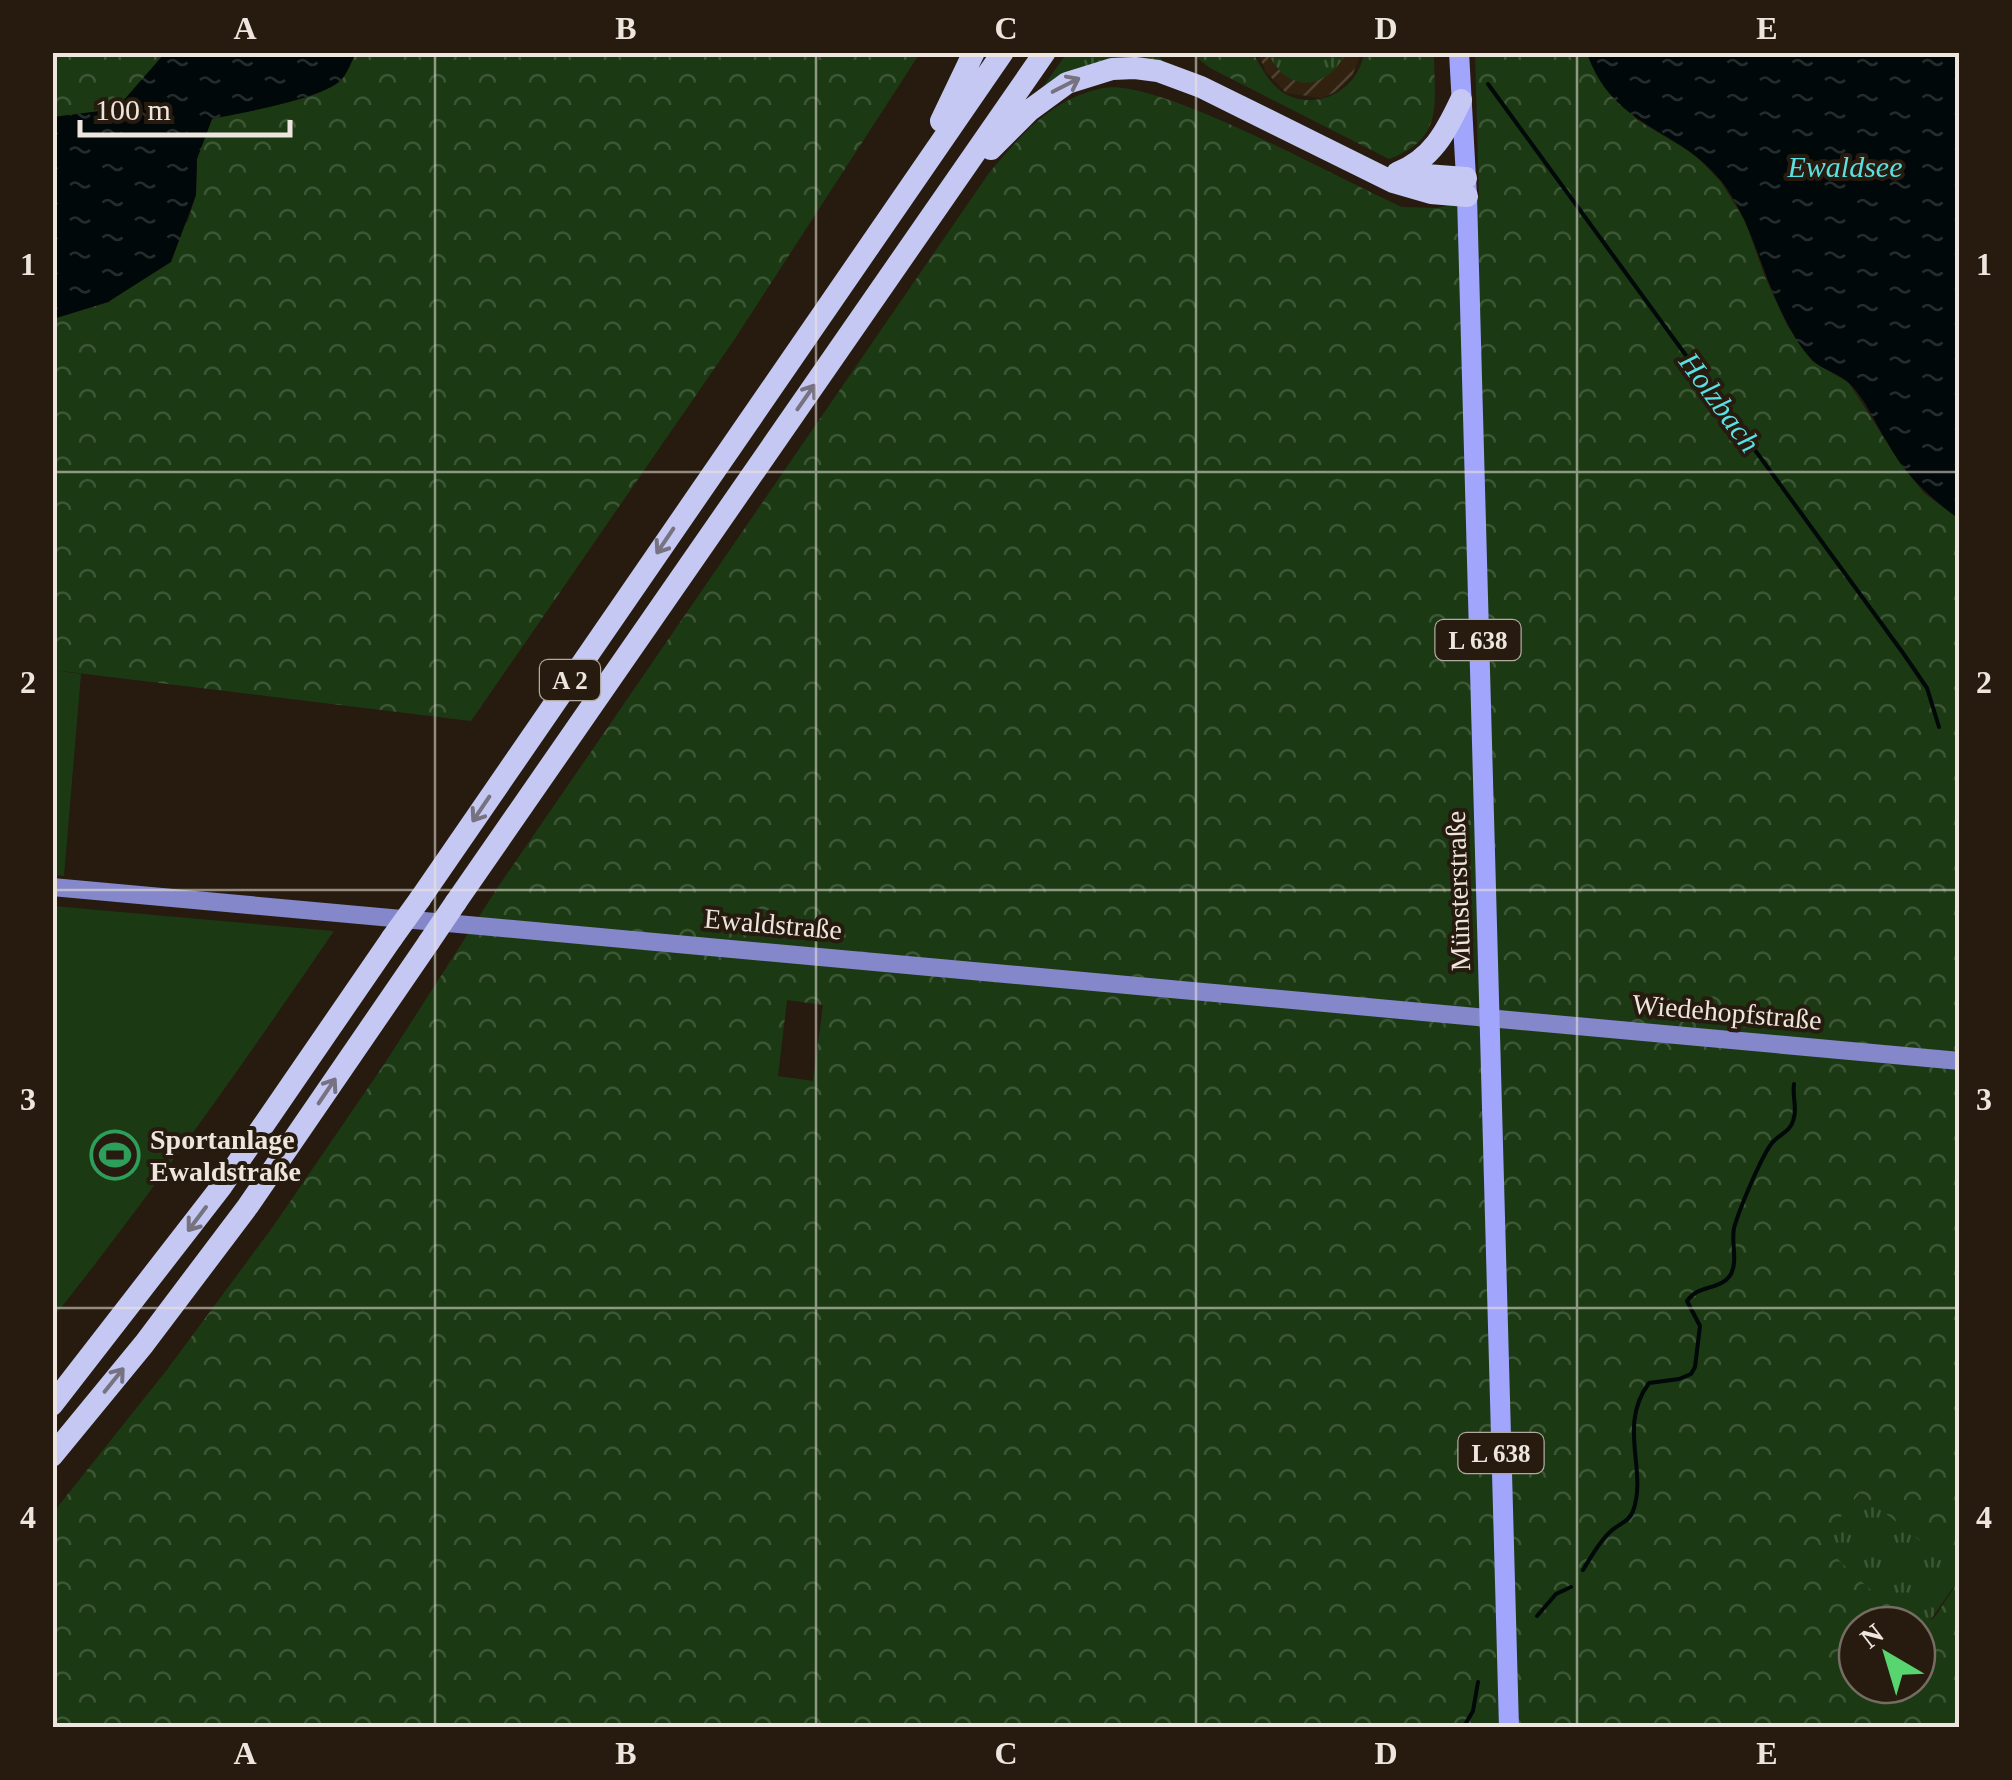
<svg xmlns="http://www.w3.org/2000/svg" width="2012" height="1780" viewBox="0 0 2012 1780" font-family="Georgia,serif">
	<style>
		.industrial { fill: url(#industrial-furrows) }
		.grass { fill: url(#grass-tufts) }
		.forest { fill: url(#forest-crowns); fill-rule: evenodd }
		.garden { fill: #1b3a14 }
		.water { fill: url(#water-ripples) }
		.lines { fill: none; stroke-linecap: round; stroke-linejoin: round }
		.stream { stroke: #000809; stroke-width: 4 }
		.secondary { stroke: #8487c9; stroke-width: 18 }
		.primary { stroke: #a1a5fb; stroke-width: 20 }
		.motorway { stroke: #c5c8f2; stroke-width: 22 }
		.motorway-bridge { stroke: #c5c8f2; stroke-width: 22 }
		.oneway { stroke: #767280 }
		.grid { fill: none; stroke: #eee6de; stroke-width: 2.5; stroke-opacity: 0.55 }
		.labels { text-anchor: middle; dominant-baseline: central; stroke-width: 8; stroke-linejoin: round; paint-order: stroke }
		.shield { fill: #261b0e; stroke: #b2a9a0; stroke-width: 2.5 }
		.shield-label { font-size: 25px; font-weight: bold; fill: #eee6de }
		.street-label { font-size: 28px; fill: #eee6de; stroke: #261b0e }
		.poi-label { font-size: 28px; font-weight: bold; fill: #eee6de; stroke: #261b0e; text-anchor: start }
		.water-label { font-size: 30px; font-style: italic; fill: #5adfe2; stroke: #261b0e }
		.neatline { fill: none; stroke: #eee6de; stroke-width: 4 }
		.grid-label { font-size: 32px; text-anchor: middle; font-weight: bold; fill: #eee6de }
	</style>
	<defs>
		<pattern id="industrial-furrows" width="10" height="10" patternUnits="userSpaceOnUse" patternTransform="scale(2.5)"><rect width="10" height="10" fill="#31220f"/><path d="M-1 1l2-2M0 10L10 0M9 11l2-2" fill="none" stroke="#4f4232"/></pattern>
		<pattern id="grass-tufts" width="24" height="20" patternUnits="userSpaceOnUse" patternTransform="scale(2.5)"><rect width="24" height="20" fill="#1b3a14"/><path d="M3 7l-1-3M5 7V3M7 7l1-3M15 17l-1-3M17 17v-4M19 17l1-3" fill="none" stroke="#3c5636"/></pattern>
		<pattern id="forest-crowns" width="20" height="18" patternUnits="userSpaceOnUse" patternTransform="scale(2.5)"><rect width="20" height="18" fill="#1b3a14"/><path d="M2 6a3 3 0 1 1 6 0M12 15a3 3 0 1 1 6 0" fill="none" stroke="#3c5636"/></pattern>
		<pattern id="water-ripples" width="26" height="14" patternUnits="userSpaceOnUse" patternTransform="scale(2.5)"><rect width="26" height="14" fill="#000809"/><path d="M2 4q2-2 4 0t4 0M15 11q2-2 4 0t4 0" fill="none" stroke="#262c2c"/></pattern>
	</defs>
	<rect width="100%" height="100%" fill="#261b0e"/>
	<!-- industrial -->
	<path class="industrial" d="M1258,53H1361L1352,76L1335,92L1322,98L1286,93L1266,72Z"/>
	<!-- grass -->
	<path class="grass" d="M1067,53H1156L1164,62L1040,91Z
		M1268,53H1346C1326,91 1287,94 1268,53Z
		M1861,1492L1958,1571L1959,1579L1929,1622C1897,1624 1844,1564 1819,1542Z"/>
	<!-- forest -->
	<path class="forest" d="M53,53H165L116,109L53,117Z
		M356,53H920L734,340L471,721L53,670V319L109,302L188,221L196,195L197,159L212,118C241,113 320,100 341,80C347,74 352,61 356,53Z
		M1191,53H1253C1261,67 1271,87 1287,95C1320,111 1359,88 1364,53H1434C1434,104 1445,138 1389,159L1210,68Z
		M1475,53H1587L1592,66L1637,120L1694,154L1721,182L1745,221L1765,277L1787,325L1812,361L1849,383L1900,463L1924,493L1959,519V1727H53L52,1514L166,1371L272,1228L385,1063L498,887L989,173C1022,134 1052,98 1104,88C1159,78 1342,181 1402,207L1437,208L1479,196ZM787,1000L823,1005L813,1081L778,1076ZM1860,1493L1958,1571C1959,1584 1949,1595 1942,1606C1938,1613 1934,1620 1926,1622C1902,1626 1839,1559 1820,1542ZM1857,1625H1917V1685H1857Z"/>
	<!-- garden -->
	<path class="garden" d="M53,670L81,674L64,876L53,875Z
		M53,906L334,931C244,1063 152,1193 53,1318Z"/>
	<!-- water -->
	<path class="water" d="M165,53H356C352,60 347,74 341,80C322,99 240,113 212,119L197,159L196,195L171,262L108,302L53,319V117L116,109Z
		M1587,53H1959V519C1929,497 1905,475 1887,442C1875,423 1866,400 1850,384C1841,375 1827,371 1817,364C1805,355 1793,335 1786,321C1762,276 1753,223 1722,182C1679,127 1613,129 1587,53Z"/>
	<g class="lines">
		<!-- stream -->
		<path class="stream" d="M1488,84L1903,653L1927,688L1939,727
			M1583,1570C1591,1557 1599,1542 1610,1532C1618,1524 1629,1522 1633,1511C1648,1470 1617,1426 1649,1383L1679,1379L1691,1374L1695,1367L1700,1326L1687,1301C1698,1284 1721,1291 1731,1274C1738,1260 1731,1243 1734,1228C1739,1210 1761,1157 1772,1143C1779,1134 1790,1132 1793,1121C1798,1109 1792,1098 1794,1084
			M1537,1616L1556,1594L1571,1587
			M1463,1728L1473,1711L1478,1682"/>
		<!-- secondary -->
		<path class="secondary" d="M52,887L1960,1061"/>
		<!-- primary -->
		<path class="primary" d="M1459,52L1467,196L1509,1728"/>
		<!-- motorway -->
		<path class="motorway" d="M941,121L974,52
			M991,149L1030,110L1067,83L1112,69L1135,68L1158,71L1201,87L1393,182L1431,193L1467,196
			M1397,173C1432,159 1446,132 1461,100
			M1399,173L1466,178
			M420,899L1003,52
			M456,902L1045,52
			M52,1405L221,1187L392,938
			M52,1456L144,1344L248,1206L429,942"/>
		<!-- motorway-bridge -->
		<path class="motorway-bridge" d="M392,938L420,899
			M429,942L456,902"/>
	</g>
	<!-- one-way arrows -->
	<defs><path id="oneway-shaft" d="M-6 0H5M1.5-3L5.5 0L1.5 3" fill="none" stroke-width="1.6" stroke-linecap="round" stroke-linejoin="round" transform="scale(2.5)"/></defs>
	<g class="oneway">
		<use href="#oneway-shaft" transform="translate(1066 85) rotate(-27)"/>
		<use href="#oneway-shaft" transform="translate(806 397) rotate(-55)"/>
		<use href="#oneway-shaft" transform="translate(665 541) rotate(124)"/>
		<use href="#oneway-shaft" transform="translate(481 809) rotate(124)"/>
		<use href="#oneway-shaft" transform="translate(327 1091) rotate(-56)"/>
		<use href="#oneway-shaft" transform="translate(197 1219) rotate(127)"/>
		<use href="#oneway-shaft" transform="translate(114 1380) rotate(-51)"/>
	</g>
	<!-- grid -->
	<path class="grid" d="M435,52V1728M816,52V1728M1196,52V1728M1577,52V1728M52,472H1960M52,890H1960M52,1308H1960"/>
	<!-- icons -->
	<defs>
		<g id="stadium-ring" transform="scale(2.5)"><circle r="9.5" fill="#261b0e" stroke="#2e9e5b" stroke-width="1.5"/><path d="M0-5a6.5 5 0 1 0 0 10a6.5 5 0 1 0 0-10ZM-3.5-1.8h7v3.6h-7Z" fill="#2e9e5b"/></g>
	</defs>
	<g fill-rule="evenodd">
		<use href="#stadium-ring" x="115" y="1155"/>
	</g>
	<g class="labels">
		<!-- shield labels -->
		<g class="shield">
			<rect x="1435.5" y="620" width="85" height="40" rx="8"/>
			<rect x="540" y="660" width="60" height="40" rx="8"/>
			<rect x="1458.5" y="1433" width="85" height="40" rx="8"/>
		</g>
		<g class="shield-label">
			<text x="1478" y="640">L 638</text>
			<text x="570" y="680">A 2</text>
			<text x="1501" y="1453">L 638</text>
		</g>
		<!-- street labels -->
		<g class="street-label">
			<text transform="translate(1458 891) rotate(-92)">Münsterstraße</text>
			<text transform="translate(773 924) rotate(5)">Ewaldstraße</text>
			<text transform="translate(1727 1012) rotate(5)">Wiedehopfstraße</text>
		</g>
		<!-- poi labels -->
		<g class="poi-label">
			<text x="150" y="1139">Sportanlage<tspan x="150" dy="32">Ewaldstraße</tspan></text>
		</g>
		<!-- water labels -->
		<g class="water-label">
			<text x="1845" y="166">Ewaldsee</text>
			<text transform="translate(1720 402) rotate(54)">Holzbach</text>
		</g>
	</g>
	<!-- border -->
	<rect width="2012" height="1780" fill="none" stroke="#261b0e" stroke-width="110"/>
	<!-- north arrow -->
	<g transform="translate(1887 1655) rotate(322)"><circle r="48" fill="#261b0e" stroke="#766c61" stroke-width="2.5"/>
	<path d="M0-8L18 38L0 25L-18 38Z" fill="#59d56f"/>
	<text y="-15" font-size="28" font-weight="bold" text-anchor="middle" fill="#eee6de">N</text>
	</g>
	<!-- scale -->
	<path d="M80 120v15h210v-15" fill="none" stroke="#eee6de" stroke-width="5"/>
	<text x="95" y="120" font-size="30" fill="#eee6de" stroke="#261b0e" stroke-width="8" paint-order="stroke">100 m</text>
	<rect x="55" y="55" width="1902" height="1670" class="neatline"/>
	<g class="grid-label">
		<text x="245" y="39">A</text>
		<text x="626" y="39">B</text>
		<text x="1006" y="39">C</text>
		<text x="1386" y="39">D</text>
		<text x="1767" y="39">E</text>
		<text x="28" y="275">1</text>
		<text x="1984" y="275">1</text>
		<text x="28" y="693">2</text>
		<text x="1984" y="693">2</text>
		<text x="28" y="1110">3</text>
		<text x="1984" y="1110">3</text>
		<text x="28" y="1528">4</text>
		<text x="1984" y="1528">4</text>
		<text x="245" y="1764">A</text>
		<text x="626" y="1764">B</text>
		<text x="1006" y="1764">C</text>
		<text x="1386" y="1764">D</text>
		<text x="1767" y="1764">E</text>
	</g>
</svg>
